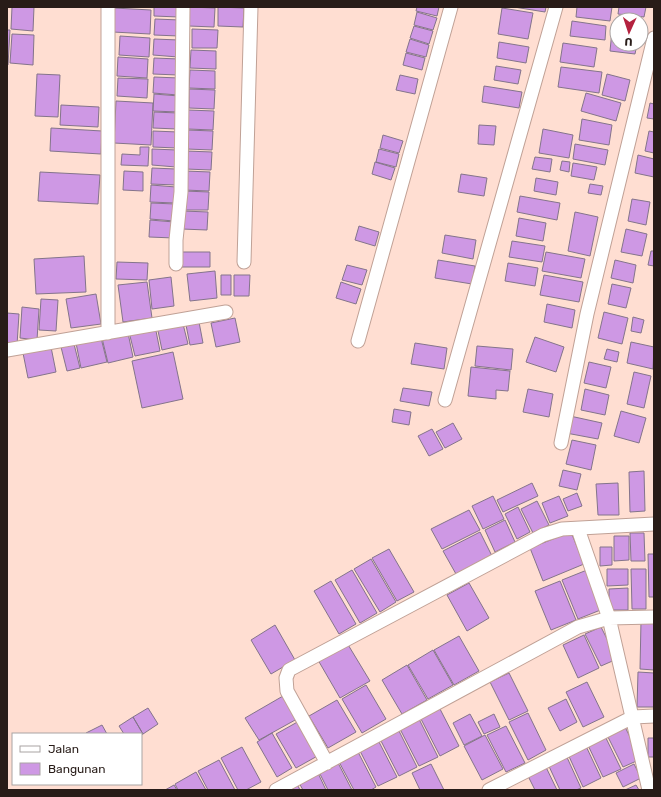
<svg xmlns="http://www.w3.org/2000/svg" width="661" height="797" viewBox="0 0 661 797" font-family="Rubik,sans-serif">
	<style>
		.building { fill: #ce98e4; stroke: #84748b }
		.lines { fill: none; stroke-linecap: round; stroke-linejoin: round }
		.street-casing { stroke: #c0a196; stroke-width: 15 }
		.street { stroke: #fff; stroke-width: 13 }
	</style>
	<rect width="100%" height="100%" fill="#ffded2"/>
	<!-- building -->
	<path class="building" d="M12,7H34L33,31L11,29Z
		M154,7H179V17L154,16Z
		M189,7L215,8L214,27L189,26Z
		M218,7L244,8L243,27L218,26Z
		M417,7H439L437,16L416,11Z
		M514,7H546L545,12Z
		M577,7H612L610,21L576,17Z
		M619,7H646L644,17L618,14Z
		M114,8L151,10L150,34L113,32Z
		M502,8L533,13L528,39L498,34Z
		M417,12L437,18L433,30L414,25Z
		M155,19L180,20L179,36L154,35Z
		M572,21L606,26L605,40L570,36Z
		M414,26L433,31L429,44L410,38Z
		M192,29L218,30L217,48H192Z
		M7,30H10L8,65H7Z
		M612,31L617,32V44H637L635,54L610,51Z
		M12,34L34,35L33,65L10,63Z
		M120,36L150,38L149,57L119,55Z
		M154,39L179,40L178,57L153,55Z
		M410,39L429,45L426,57L406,52Z
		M499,42L529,47L526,63L497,58Z
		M563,43L597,48L594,67L560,62Z
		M191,50L216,51V69L190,68Z
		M406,53L425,58L422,70L403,65Z
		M118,57L148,59L147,78L117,76Z
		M154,58L179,59L178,75L153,74Z
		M496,66L521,70L518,84L494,80Z
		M561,67L602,72L599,93L558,87Z
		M190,70L215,71V89L189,88Z
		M37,74L60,75L58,117L35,116Z
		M607,74L630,80L625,101L602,95Z
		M400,75L418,79L415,94L396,90Z
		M154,77L179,78L178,95L153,93Z
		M118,78L148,79L147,98L117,96Z
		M484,86L522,92L519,108L482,102Z
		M189,89L215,90L214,109L189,108Z
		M586,93L621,103L616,121L581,111Z
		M154,94L179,96L178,112L153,111Z
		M116,101L153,103L151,145L114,143Z
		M650,103L654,104V119L647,118Z
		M61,105L99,107L98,127L60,125Z
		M188,110L214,111L213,130L188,129Z
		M154,112L178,113L177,129L153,128Z
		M582,119L612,125L609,145L579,140Z
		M479,125L496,126L494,145L478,144Z
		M51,128L102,131L101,154L50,151Z
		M543,129L573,135L569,158L539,153Z
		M187,130L213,131L212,150L187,149Z
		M153,131L178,132L177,148L153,147Z
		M649,131L654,132V153L645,151Z
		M383,135L403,141L399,153L380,148Z
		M575,144L608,150L605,165L573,159Z
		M140,147H149L148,166L121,165L122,154L140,155Z
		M152,149L177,150L176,167L152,165Z
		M379,149L399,154L396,167L376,162Z
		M186,151L212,152L211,170L186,169Z
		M638,155L654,159V177L635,173Z
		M535,157L552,159L550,172L532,169Z
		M562,161L570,162L569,172L560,170Z
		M375,162L395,168L391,180L372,174Z
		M573,163L597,167L594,180L571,176Z
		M152,168L176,169V185L151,184Z
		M124,171L143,172V191L123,190Z
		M185,171L210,172L209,191L184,190Z
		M40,172L100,175L98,204L38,201Z
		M461,174L487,178L484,196L458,192Z
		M536,178L558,182L556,195L534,191Z
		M590,184L603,186L601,195L588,193Z
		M151,185L176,187L175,203L150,202Z
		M184,191L209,192L208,210H183Z
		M520,196L560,203L557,220L517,212Z
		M632,199L650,202L646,225L628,221Z
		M151,203L175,204L174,221L150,219Z
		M183,211L208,212L207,230L182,229Z
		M575,212L598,217L590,256L568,251Z
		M519,218L546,223L543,241L516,236Z
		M150,220L174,222V238L149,237Z
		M359,226L379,232L375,246L355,240Z
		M626,229L647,234L642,256L621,252Z
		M445,235L476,240L473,259L442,253Z
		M512,241L545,246L542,262L509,257Z
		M651,251H654V266L648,265Z
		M182,252H210V267H182Z
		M546,252L585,259L581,278L542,271Z
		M84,256L86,292L36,294L34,259Z
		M438,260L475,266L472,284L435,278Z
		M615,260L636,265L633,283L611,278Z
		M117,262L148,263L147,280L116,279Z
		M508,263L538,268L535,286L505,281Z
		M347,265L367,270L362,285L342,280Z
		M215,271L217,298L190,301L187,274Z
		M221,275H231V295H221Z
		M234,275H250L249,296H234Z
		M544,275L583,282L579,302L540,295Z
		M171,277L174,306L152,309L149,280Z
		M147,282L152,318L123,322L118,285Z
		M341,282L361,289L356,304L336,298Z
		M612,284L631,288L626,308L608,304Z
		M96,294L101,324L71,328L66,299Z
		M41,299L58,300L56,331L39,330Z
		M547,304L575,310L572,328L544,322Z
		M22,307L39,309L37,340L20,338Z
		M604,312L628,318L622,344L598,338Z
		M7,313L19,314L17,345L7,344Z
		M633,317L644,320L641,333L631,331Z
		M235,318L240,342L216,347L211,323Z
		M182,320L188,344L162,350L157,326Z
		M199,322L203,343L190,345L186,325Z
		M155,326L160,351L135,356L129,332Z
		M128,333L133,357L108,363L102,338Z
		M535,337L564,347L556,372L526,362Z
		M101,338L107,362L81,368L76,343Z
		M631,342L654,347L653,369L627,363Z
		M415,343L447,348L444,369L411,364Z
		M74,344L80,368L67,371L61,347Z
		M477,346L513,349L511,370L475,366Z
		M51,347L56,372L28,378L23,353Z
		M607,349L619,352L617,362L604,359Z
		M173,352L183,399L142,408L132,361Z
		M589,362L611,367L606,388L584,383Z
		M471,367L510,371L508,391L496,390V399L468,396Z
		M634,372L651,376L644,408L627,404Z
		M403,388L432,392L429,406L400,401Z
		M528,389L553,394L549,417L523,412Z
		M585,389L609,395L605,415L581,410Z
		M394,409L411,412L409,425L392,422Z
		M621,411L646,418L639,443L614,436Z
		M570,416L602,423L598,439L566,433Z
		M453,423L462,439L445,448L436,432Z
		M432,429L443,449L429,456L418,436Z
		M572,440L596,445L591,470L566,464Z
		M563,470L581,474L577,490L559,486Z
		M644,471L645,511L630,512L629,472Z
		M532,483L538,496L503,512L497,500Z
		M618,483L619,515H598L596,484Z
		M577,493L582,506L568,511L563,499Z
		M493,496L504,519L483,529L472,506Z
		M559,496L568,516L550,523L542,503Z
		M537,501L549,525L533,533L521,509Z
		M518,507L530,532L517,539L505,514Z
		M469,510L480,530L442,549L431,529Z
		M505,520L515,542L495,552L485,530Z
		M480,532L492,556L456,574L443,551Z
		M571,532L584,564L543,581L530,548Z
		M630,533H644L645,561H631Z
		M614,536H629V560L614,561Z
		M600,547H612V565L600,566Z
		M389,549L414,592L397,601L372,558Z
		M648,554H654V597H649Z
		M371,559L396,602L380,612L354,569Z
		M607,569H628V585L607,586Z
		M631,569H646V609H632Z
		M352,570L377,613L360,623L335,580Z
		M587,570L603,609L578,619L562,580Z
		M331,581L356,624L339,634L314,591Z
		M560,581L576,620L551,630L535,591Z
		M469,583L489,618L467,631L447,595Z
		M628,588V610H609V589Z
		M641,621H654V670L640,669Z
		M275,625L295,660L271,674L251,640Z
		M601,627L617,659L601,666L585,634Z
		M584,635L599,668L578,678L563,645Z
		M459,636L479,671L454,685L434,650Z
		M347,643L370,681L340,698L318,660Z
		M433,650L453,685L428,699L408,665Z
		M407,665L427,700L402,714L382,680Z
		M638,672L654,673V707H637Z
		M509,673L528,711L509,720L490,682Z
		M587,682L604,717L583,727L566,692Z
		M366,685L386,719L362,733L342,699Z
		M283,696L297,719L259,740L245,718Z
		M566,699L577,722L560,731L548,708Z
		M337,700L356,732L328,748L309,716Z
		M148,708L158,724L143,734L133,717Z
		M440,709L459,746L440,756L421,719Z
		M528,713L546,750L528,760L509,722Z
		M470,714L482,736L464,745L453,723Z
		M494,714L500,727L484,734L478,722Z
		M133,717L143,734L141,735L124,734L119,726Z
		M419,719L438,757L419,766L400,729Z
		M301,720L321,754L296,768L276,734Z
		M102,725L107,734H86V733Z
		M624,725L641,759L623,767L606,733Z
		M506,726L525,763L506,772L487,735Z
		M398,729L417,767L399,776L380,739Z
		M272,733L292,768L277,777L257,742Z
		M604,734L621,769L603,777L587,743Z
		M485,735L503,769L482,780L464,746Z
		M648,738H654V757H648Z
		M378,740L397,777L378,786L359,749Z
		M585,744L601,778L583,787L567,752Z
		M242,747L261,782L246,790H238L221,758Z
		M357,750L376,787L371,790H354L338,760Z
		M565,753L581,788L576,790H560L547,762Z
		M219,760L235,790H208L198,771Z
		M337,761L352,790H328L318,770Z
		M544,763L557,790H535L526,772Z
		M431,764L444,790H420L412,773Z
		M634,764L641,778L623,787L616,773Z
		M317,771L326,790H303L298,781Z
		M196,772L206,790H178L175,784Z
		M296,782L300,790H281Z
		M174,785L177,790H165Z
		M636,785L639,790H625Z"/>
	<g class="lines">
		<!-- street casing -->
		<g class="street-casing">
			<path id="street" d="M244,262L251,7
				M176,264V240L181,192L183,7
				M108,333V7
				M358,341L451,7
				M7,350L226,312
				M445,400L556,7
				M561,443L587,314L654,38
				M578,529L609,618L649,790
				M327,763L287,691L286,678L289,670L543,535L562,529L654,524
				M276,790L578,627L609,618L654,617
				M489,790L633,717L654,716"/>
		</g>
		<!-- street -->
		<use href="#street" class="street"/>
	</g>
	<!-- border -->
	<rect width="661" height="797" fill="none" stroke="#281c18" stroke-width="16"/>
	<!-- legend -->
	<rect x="12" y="733" width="130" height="52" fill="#ffffff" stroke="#a9a4a3"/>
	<rect x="20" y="746" width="20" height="6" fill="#ffffff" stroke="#a9a4a3"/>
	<text x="48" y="753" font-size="12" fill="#281c18">Jalan</text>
	<rect x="20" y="763" width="20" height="12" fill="#ce98e4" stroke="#a9a4a3"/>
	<text x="48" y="773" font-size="12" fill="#281c18">Bangunan</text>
	<!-- north arrow -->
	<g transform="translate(629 32) rotate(183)"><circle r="19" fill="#ffffff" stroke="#a9a4a3"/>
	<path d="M0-3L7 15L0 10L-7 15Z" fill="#b4223f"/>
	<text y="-6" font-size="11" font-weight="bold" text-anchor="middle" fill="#281c18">U</text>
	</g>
</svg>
